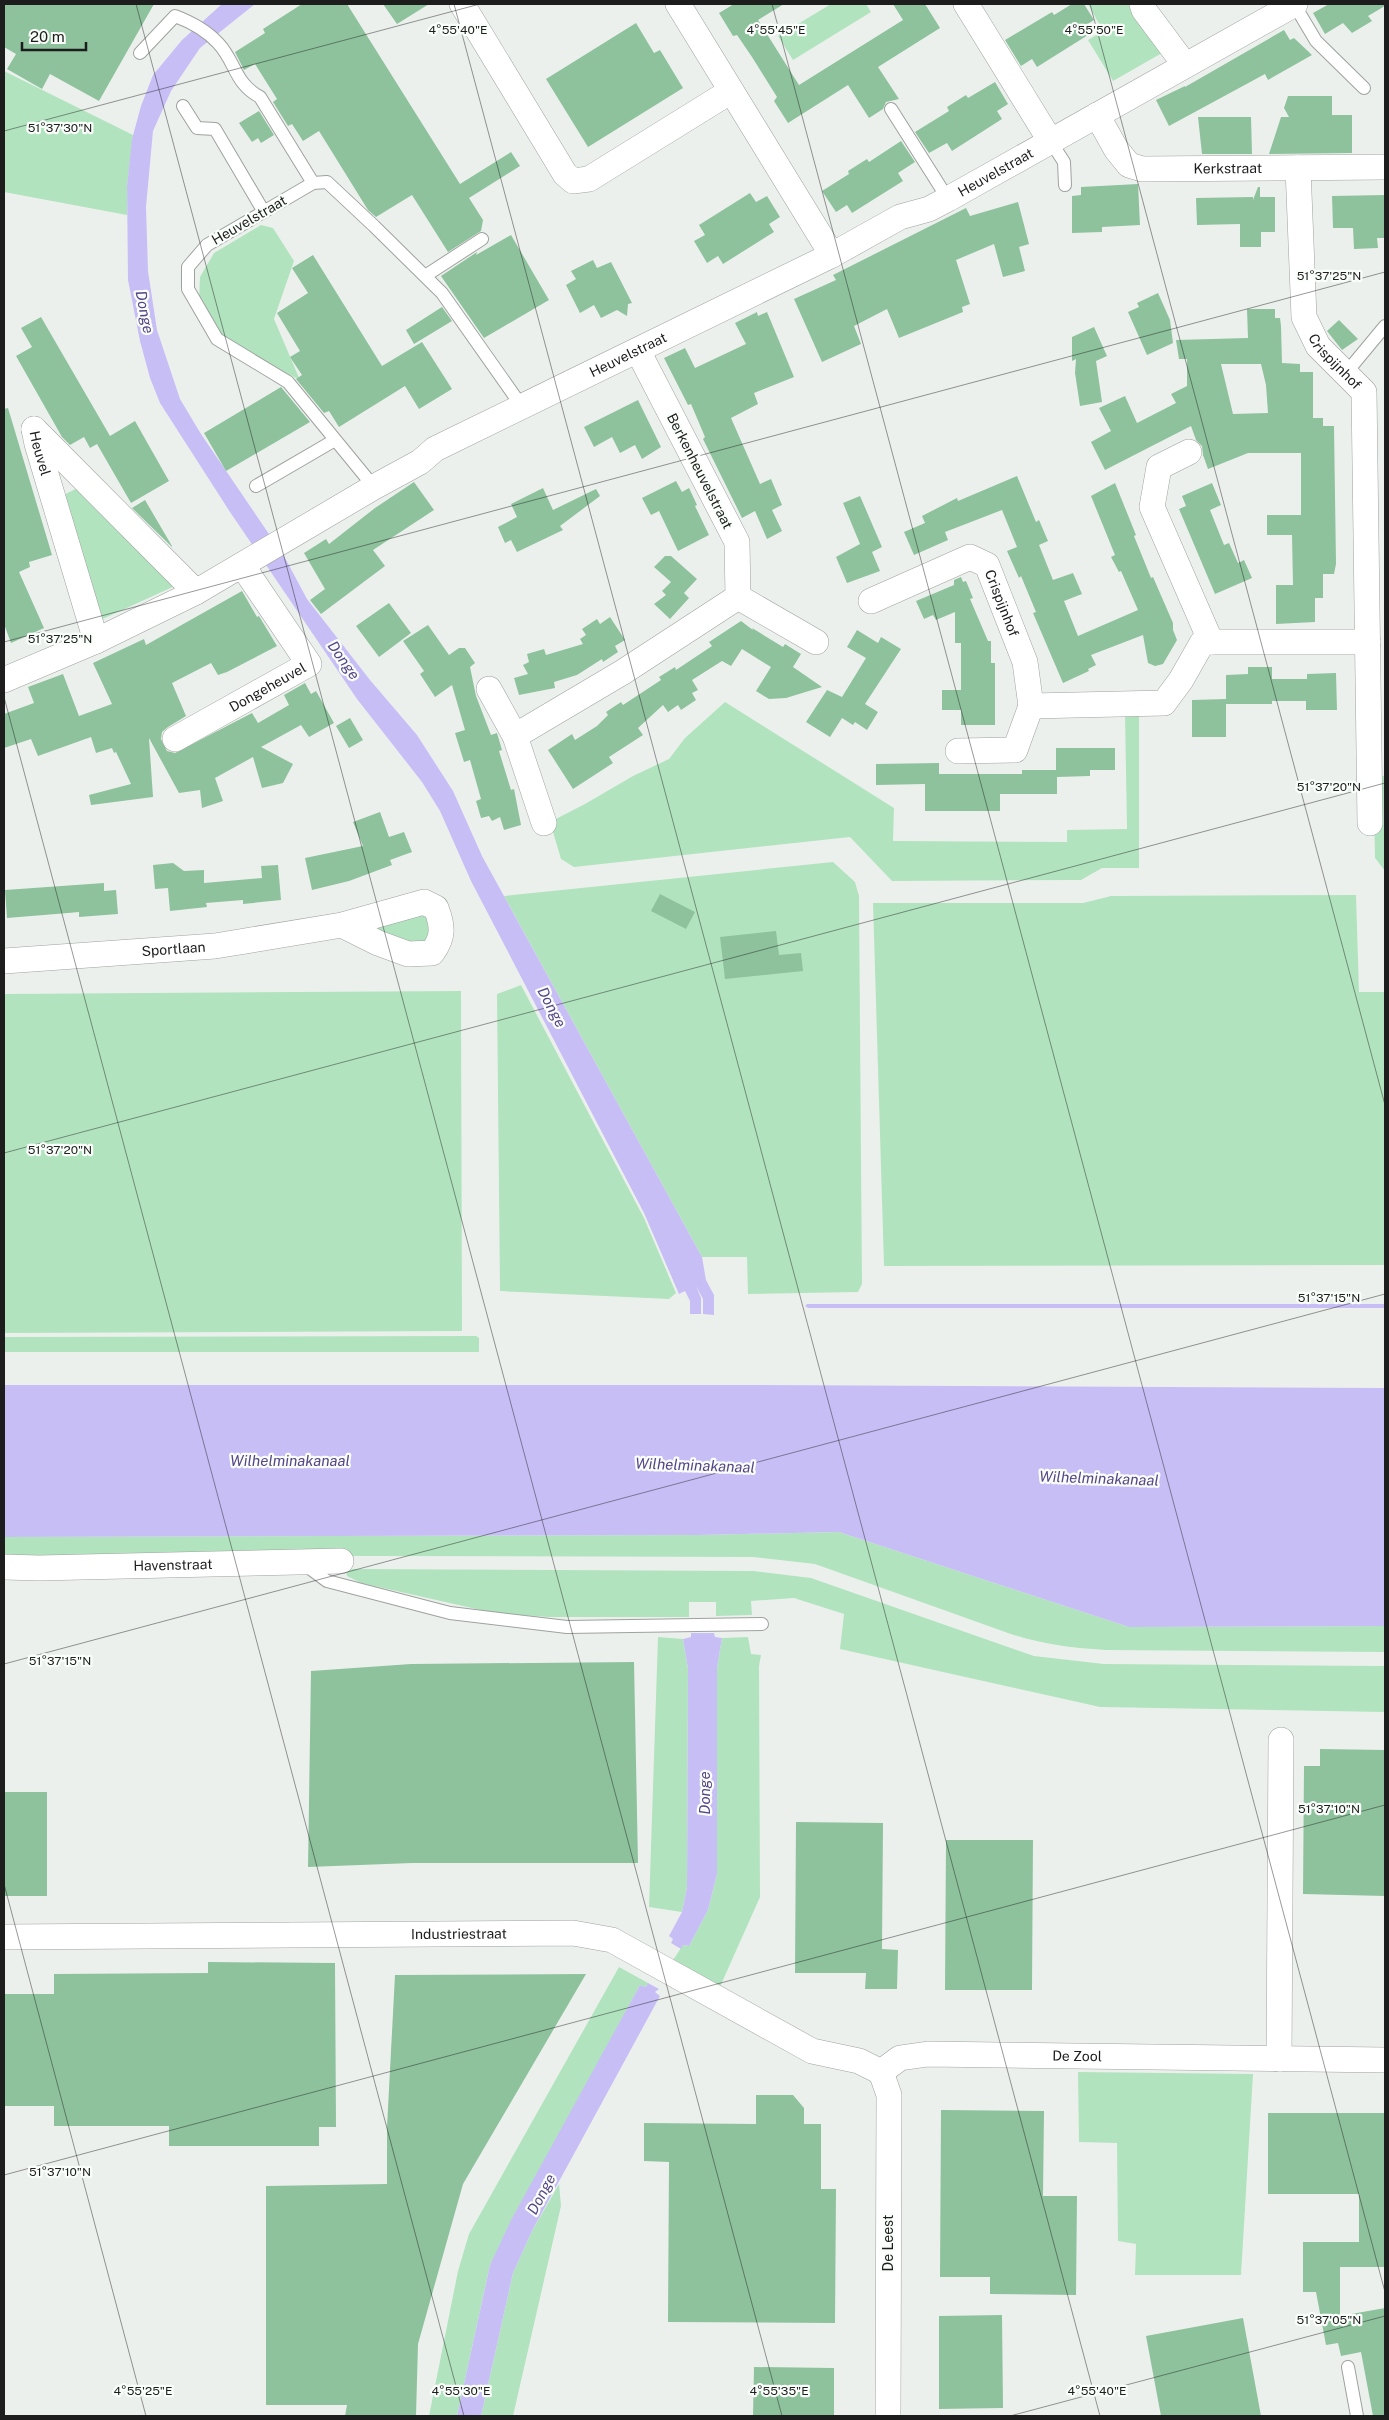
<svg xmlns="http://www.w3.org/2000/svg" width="1389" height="2420" viewBox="0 0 1389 2420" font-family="'Public Sans',sans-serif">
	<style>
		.green { fill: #b1e4be }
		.water { fill: #c8bef6 }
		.building { fill: #8dc29c; fill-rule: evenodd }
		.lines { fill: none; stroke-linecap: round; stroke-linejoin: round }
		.service-casing { stroke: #9ea29f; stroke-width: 14 }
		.minor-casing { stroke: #9ea29f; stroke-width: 26 }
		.service { stroke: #fff; stroke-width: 12 }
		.minor { stroke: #fff; stroke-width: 25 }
		.ticks { fill: none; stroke: #1c1d1c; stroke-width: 1; stroke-opacity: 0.45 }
		.labels { text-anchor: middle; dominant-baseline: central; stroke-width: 4.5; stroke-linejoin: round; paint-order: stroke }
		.street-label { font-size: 14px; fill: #1c1d1c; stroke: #f9fefa }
		.water-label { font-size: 15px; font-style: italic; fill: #564588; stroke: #f9fefa }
		.ticks-label { font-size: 12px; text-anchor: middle; fill: #1c1d1c; stroke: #f9fefa; stroke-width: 4.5; stroke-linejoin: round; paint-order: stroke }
	</style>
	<rect width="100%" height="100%" fill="#ecf0ed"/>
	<!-- green -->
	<path class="green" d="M831,4H866L871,12L793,60L778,36Z
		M1088,4H1134L1162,53L1113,81L1088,40L1103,31Z
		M4,71L133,135L127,186V215L4,192Z
		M261,225L273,228L294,261L274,319L300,380L227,343L199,299L200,277L214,253Z
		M82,486L177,585L96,622L59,497Z
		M725,702L894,808L893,841L1067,842V830L1127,829L1125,712H1139V868H1102L1081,880L892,881L850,837L574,867L561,859L550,822L585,804L633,776L669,759L685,738Z
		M1381,776H1385V871L1375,858L1374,804Z
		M833,862L855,882L859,896L862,1284L858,1292L748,1294L747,1257H702L504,896Z
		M1356,895L1359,992H1385V1265L884,1266L873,903H1083L1111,896Z
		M417,913L426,916L435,928L421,946L362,928Z
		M521,985L644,1218L676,1293L669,1299L500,1291L497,994Z
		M461,991L462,1331L4,1333V994Z
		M476,1336L479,1338V1352H4V1337Z
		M839,1532L1129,1627L1385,1626V1652L1105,1650C1071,1648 1040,1644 1008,1633L815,1564L753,1557L4,1555V1537L699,1535Z
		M353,1569L753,1571L811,1578L1034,1656L1104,1664L1385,1666V1712L1100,1707L840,1649L844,1614L794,1598L751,1601L752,1615L716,1616V1602H689V1617H548L494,1613L361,1583L347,1576L346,1571Z
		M658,1637L683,1639L688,1669L687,1887L682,1912L649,1907Z
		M748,1637L751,1654L761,1655L759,1666L760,1897L719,1989L671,1963L683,1945L689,1946L708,1910L717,1874V1668L722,1638Z
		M619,1967L648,1983L646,1987L640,1985L490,2265L457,2416H429L458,2271L469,2234Z
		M1078,2072L1253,2074L1241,2275H1135L1136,2244L1118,2241L1117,2143L1079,2142Z
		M559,2184L561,2206L513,2416H481L513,2273L532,2231Z"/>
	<!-- water -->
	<path class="water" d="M222,4H255L200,48L171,91L153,131L146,207L148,271L157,330L180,399L201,434L284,556L307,599L370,680L417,735L453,791L482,856L702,1257L706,1280L714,1295V1315L703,1314V1299L696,1286L701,1298V1314H690V1301L685,1291L679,1294L644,1213L471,881L440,811L422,782L357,699L230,512L160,403L150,378L140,341L128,280L127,186L132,139L141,106L153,75L182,40Z
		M807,1304H1385V1308H808L805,1306Z
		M750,1385L1385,1388V1626L1129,1627L839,1532L699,1535L4,1537V1385Z
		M691,1633H714L715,1637L722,1638L717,1668V1874L708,1910L689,1946L683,1945L681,1949L671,1943L673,1939L669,1936L682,1912L687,1887L688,1669L683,1639L691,1637Z
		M648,1983L659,1989L655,1992L660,1996L532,2231L513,2273L481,2416H457L490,2265L511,2220L640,1985L646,1987Z"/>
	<!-- building -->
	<path class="building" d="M4,4H154L99,101L50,74L42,89L7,69L16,54L4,47Z
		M302,4H347L460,184L511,152L520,166L469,198L483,220L481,231L448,252L412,195L376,217L368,210L319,131L303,141L292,124L288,126L273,102L277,99L255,64L244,70L235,52L265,33L263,29Z
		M383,4H429L397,24Z
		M734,4H784L758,20L799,85L903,20L893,4H925L940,28L878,67L899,99L886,102L883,109L869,118L848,85L788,123L774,101L777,97L752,57L737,35L733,36L719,13Z
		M1072,4H1084L1094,20L1083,27L1088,35L1037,67L1032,59L1021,66L1005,40L1052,12L1054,15Z
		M1329,4H1385V6L1368,16L1372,21L1352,33L1343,23L1325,34L1313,13Z
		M636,23L654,53L660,50L683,88L588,147L546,79Z
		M1284,30L1290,40L1294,38L1312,55L1268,80L1265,74L1169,126L1156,100L1185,86V87Z
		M995,82L1008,104L997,111L1002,119L952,151L947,143L929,153L915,132L949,111L947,107L966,95L968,98Z
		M1288,96H1332V115H1352V153L1269,154L1281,117H1289L1284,108Z
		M259,111L274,135L261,143L258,138L252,142L239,123Z
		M1198,117H1251L1252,154H1202Z
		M901,141L915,162L898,173L903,181L852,213L847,205L836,212L822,191L849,174L848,171L867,159L869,162Z
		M1138,184L1140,225L1102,227V232L1072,233V196L1081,195V187Z
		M1258,187H1260V197H1275V232H1261V247H1240V224L1197,225L1196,198L1253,197V200Z
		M750,193L756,202L767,196L780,217L769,224L774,232L723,264L718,256L707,263L694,241L705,235L699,225Z
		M1385,195V238H1377L1378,248L1354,249L1353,228H1333L1332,196Z
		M1018,202L1029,244L1019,247L1025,271L1003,277L994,244L956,260L970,304L962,307L963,312L899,338L887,309L854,326L861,344L822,362L794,299L836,280L833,275L966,208L970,216Z
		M511,235L549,300L484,338L441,276L477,252L476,255Z
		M313,255L382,366L422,342L452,389L419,409L405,386L339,427L329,411L324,413L296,379L302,375L290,357L300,351L277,313L308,293L292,268Z
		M593,260L597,268L611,262L632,303L628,304L627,316L617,310L601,318L594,305L580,313L566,285L576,279L571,271Z
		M1158,293L1170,320L1173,343L1147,355L1128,312L1139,307L1137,303Z
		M442,307L452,321L414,344L406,330Z
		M1247,309H1275V318H1280L1281,326L1282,363L1300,364V372H1313V418H1323V426H1334L1336,564L1334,574H1323V598H1315V622L1276,624V585H1293L1292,535H1267V515H1301V453H1248L1208,469L1203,455L1202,446L1196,440L1191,426L1105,470L1091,442L1111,431L1099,408L1125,396L1137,423L1176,403L1171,394L1187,386V359H1179L1176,340L1248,338ZM1221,364H1261L1266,385L1268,413L1233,414Z
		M757,312L758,316L767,312L794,377L754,393L758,404L731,418L760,484L771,479L782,505L772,510L782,531L767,539L755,511L742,518L703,439L705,437L691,404L688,405L664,358L685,348L695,368L746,344L735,323Z
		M41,317L110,436L135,421L169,481L131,503L97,444L90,448L84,437L70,445L62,437L16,356L32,347L21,328Z
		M1339,320L1358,339L1342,350L1327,331Z
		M1094,327L1107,356L1096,361L1102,402L1080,406L1075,373L1076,359L1072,361V337Z
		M281,387L310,422L226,471L204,433Z
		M638,400L661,447L642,459L635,445L620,453L612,437L594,447L584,427Z
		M8,408L52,555L29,562L30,567L19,572L44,628L11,643L4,624V409Z
		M1017,476L1036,522L1039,520L1048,541L1039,545L1053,580L1073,573L1082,594L1064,601L1078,636L1138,610L1121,571L1119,572L1111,557L1115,555L1091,496L1115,483L1136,535L1134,536L1151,578L1153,577L1173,623V630L1177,640L1163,664L1155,666L1148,663L1143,635L1091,655L1096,665L1088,669L1089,671L1063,683L1033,613L1036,612L1021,576L1019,578L1007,551L1017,547L1002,510L945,532L948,540L914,555L904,532L925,523L922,516L957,498L958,501Z
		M676,481L682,492L689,488L697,505L695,506L709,535L678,551L659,511L651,515L642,498Z
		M414,482L434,510L373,550L385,566L321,614L310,600L325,589L304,553L326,539L329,544L375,508Z
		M1212,483L1221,505L1210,510L1224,545L1229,543L1238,563L1244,560L1252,578L1215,594L1179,509L1186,506L1182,496Z
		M543,488L553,510L596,489L600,496L560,526L563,530L517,552L511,540L505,543L498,527L517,517L511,504Z
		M860,496L882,547L872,552L880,571L847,583L836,557L860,544L843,503Z
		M145,500L172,546V547L132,508Z
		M665,556H671L697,579L684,593L689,598L670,619L654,604L666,595L662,591L671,582L654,567Z
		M961,577L963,582L966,581L973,598L970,599L988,641H991V663H995V725H961V710H942V690H961V643H955V612L936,620L933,615L924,619L916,601L954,585V580Z
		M242,591L257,617L259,616L277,646L227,672L218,675L211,663L172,683L186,716L168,727L162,732L161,739L167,751L175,753L252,713L258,723L289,705L284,695L305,683L311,694L316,691L334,723L309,737L301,725L261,747L293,764L283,783L262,788L253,757L215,778L223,801L202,808L200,790L179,793L149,738L153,797L91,805L89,795L131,784L116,752L114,753L112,748L96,753L91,737L38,756L31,739L4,748V714L34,703L28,687L63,674L79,716L112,704L93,663L144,639L146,645Z
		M389,603L411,633L379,657L356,626Z
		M610,617L625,640L615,646L618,652L603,662L602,659L577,675L554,682L555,688L519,695L514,678L528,674L523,665L529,662L527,654L544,649L546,655L583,644L580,639L586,635L582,629L597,619L600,624Z
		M741,621L753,630L752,628L783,647L785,644L801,654L793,667L822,687L786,698L769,699L756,691L771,667L742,649L731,666L722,661L692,680L698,690L692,693L696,700L681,710L678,705L668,712L663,705L638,728L643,735L609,757L613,763L573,789L548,750L572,734L575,740L597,726L608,715L606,712L621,702L623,705L661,680L659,677L675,667L676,670L712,646L709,642Z
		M428,625L449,655L459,648H465L475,663L470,667L476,696L491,735L497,733L502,750L499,751L511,790L514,789L521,825L504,830L500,817L492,821L489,816L481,818L476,801L481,799L470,760L464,762L455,733L465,730L452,685L435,697L420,674L424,671L403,641Z
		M857,630L878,643L881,637L901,649L865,704L878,712L867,730L855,722L853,725L842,718L830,737L806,722L827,690L842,697L866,658L847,647Z
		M1248,667H1272V679H1307V674L1336,673L1337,710H1306V701H1272V704H1226V737H1192V700L1226,699V675L1248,674Z
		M350,718L363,740L349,748L336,726Z
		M1056,748H1115V770H1090V776L1057,777V794H1000V811H925V784L876,785V764L939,763V774H1022V770H1056Z
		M380,812L389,837L404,832L412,852L390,860L392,865L349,881L312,890L305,858L363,846L353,822Z
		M173,863L184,871L204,870V883L262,878L261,866L278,865L281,900L243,904V900L206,903L207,907L170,911L168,888L155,889L153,865Z
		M104,883V891L116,890L118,914L79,917V912L68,913L7,918L5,890Z
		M660,894L695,912L686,929L651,911Z
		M776,931L779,955L801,953L803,971L725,979L720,937Z
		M634,1662L638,1863H412L308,1867L311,1671L411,1664Z
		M1320,1749L1385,1750V1896L1303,1894L1304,1766H1320Z
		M4,1792H47V1896H4Z
		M796,1822L883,1823L882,1949L898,1950L897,1989H865L866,1973H795Z
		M946,1840H1033L1032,1990H945Z
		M208,1962L335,1963L336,2127H319V2146H169V2126H54V2106H4V1994H54V1974L208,1973Z
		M586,1974L463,2184L418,2344L416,2416H345L347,2405H266V2186L387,2184V2127L395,1975Z
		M756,2095H793L804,2108V2124H821V2189H836L835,2323L668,2322L669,2162L644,2161V2123L756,2124Z
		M941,2110L1044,2111L1043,2196H1077L1076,2295L990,2294V2277H940Z
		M1268,2113H1385V2267H1340V2316L1385,2308V2416H1373L1361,2352L1341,2356L1338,2343L1326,2345L1316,2292H1303V2242H1359V2194H1268Z
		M1002,2315L1003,2408L939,2409V2316Z
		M1243,2318L1261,2416H1161L1146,2336Z
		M754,2367L834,2368V2416H753Z"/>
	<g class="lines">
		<!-- service casing -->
		<g class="service-casing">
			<path id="service" d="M1294,4L1316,41L1364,88
				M140,53L175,16C191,22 206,30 218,43C236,62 234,83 260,97L313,183L207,245L188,267V289L217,339L288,382L374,487
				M183,106L197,128L215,129L264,212
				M891,109L948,199
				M1051,142L1064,162L1065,185
				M313,183L327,182L374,226L442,293L523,408
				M425,276L482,239
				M1346,373L1385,326
				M256,486L335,440
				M304,1564L327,1581L450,1613L567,1627L762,1624
				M1348,2367L1357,2416"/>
		</g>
		<!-- minor casing -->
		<g class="minor-casing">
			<g id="minor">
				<path d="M462,4L565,174L573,181L589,179L731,91"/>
				<path d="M678,4L832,255"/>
				<path d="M966,4L1051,142"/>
				<path d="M1142,4L1144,10L1185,65"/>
				<path id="s1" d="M1097,115L1116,149L1129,165L1142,169L1385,167"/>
				<path id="s2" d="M1298,168L1304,317L1318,346L1364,392L1370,823"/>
				<path d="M34,429L196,592"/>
				<path id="s3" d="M34,429L37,444L96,641"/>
				<path d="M1189,452L1159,467L1152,507L1211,642H1368"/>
				<path d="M738,597L816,642"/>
				<path id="s4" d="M871,601L970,557L987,565L1025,662L1031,706L1164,703L1181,680L1202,643L1211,642"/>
				<path id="s5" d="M4,680L96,641L196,592L374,487L420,462L435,449L832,255L900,217L929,209L948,199L1295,4"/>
				<path d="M489,689L515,736L544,823"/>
				<path d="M515,736L623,672L738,597L737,542L638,351"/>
				<path id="s6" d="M175,739L309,664L242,565"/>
				<path d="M958,751L1015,750L1031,706"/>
				<path id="s7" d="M4,961L215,946L342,925L424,902L436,908C443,926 444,937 432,953L408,954L378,943L342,925"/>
				<path id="s8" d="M4,1567L39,1568L341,1561"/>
				<path id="s9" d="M4,1937L573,1933L612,1940L812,2051L859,2061L881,2072"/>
				<path d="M1279,2059L1281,1740"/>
				<path id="s10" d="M881,2072L900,2058L928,2054L1385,2060"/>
				<path d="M881,2072L889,2095L888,2416"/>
			</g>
		</g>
		<!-- service -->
		<use href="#service" class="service"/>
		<!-- minor -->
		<use href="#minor" class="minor"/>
	</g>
	<!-- ticks -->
	<path class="ticks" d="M136,4L782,2416M454,4L1100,2416M772,4L1385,2292M1090,4L1385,1105M4,131L480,4M4,642L1385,272M4,697L464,2416M4,1153L1385,783M4,1664L1385,1294M4,1884L146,2416M4,2175L1385,1805M1010,2416L1385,2316"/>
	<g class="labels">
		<!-- street labels -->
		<g class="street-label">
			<text stroke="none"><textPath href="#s1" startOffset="159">Kerkstraat</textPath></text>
			<text stroke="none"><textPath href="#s5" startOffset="1116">Heuvelstraat</textPath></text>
			<text transform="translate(249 220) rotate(-30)">Heuvelstraat</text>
			<text stroke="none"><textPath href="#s5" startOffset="705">Heuvelstraat</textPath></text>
			<text stroke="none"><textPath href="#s2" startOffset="204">Crispijnhof</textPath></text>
			<text stroke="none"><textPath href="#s3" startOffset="25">Heuvel</textPath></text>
			<text transform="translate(700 471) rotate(63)">Berkenheuvelstraat</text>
			<text stroke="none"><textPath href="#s4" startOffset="168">Crispijnhof</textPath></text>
			<text stroke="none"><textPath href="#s6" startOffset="106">Dongeheuvel</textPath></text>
			<text stroke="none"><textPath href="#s7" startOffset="170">Sportlaan</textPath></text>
			<text stroke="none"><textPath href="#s8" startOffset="169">Havenstraat</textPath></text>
			<text stroke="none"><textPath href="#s9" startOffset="455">Industriestraat</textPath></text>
			<text stroke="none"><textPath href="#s10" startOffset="201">De Zool</textPath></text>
			<text transform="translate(888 2243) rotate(-90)">De Leest</text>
		</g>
		<!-- water labels -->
		<g class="water-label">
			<text transform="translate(145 312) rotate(79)">Donge</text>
			<text transform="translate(344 660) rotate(55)">Donge</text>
			<text transform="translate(552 1007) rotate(62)">Donge</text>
			<text x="290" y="1460">Wilhelminakanaal</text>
			<text transform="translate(695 1465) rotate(2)">Wilhelminakanaal</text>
			<text transform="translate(1099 1478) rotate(2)">Wilhelminakanaal</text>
			<text transform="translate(704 1793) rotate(-90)">Donge</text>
			<text transform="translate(541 2194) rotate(-62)">Donge</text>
		</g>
	</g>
	<g class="ticks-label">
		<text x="458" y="34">4°55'40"E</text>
		<text x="776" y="34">4°55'45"E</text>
		<text x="1094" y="34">4°55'50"E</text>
		<text x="60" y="132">51°37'30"N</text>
		<text x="1329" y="280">51°37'25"N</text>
		<text x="60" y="643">51°37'25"N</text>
		<text x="1329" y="791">51°37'20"N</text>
		<text x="60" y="1154">51°37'20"N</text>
		<text x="1329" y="1302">51°37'15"N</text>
		<text x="60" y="1665">51°37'15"N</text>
		<text x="1329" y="1813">51°37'10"N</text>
		<text x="60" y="2176">51°37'10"N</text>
		<text x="1329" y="2324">51°37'05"N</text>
		<text x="143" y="2395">4°55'25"E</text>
		<text x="461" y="2395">4°55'30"E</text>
		<text x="779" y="2395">4°55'35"E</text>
		<text x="1097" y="2395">4°55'40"E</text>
	</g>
	<!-- border -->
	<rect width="1389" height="2420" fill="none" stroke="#1c1d1c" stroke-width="10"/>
	<!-- scale -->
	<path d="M22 42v8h64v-8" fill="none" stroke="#1c1d1c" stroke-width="2.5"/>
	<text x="30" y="42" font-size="15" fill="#1c1d1c" stroke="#f9fefa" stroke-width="4" paint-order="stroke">20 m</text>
</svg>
